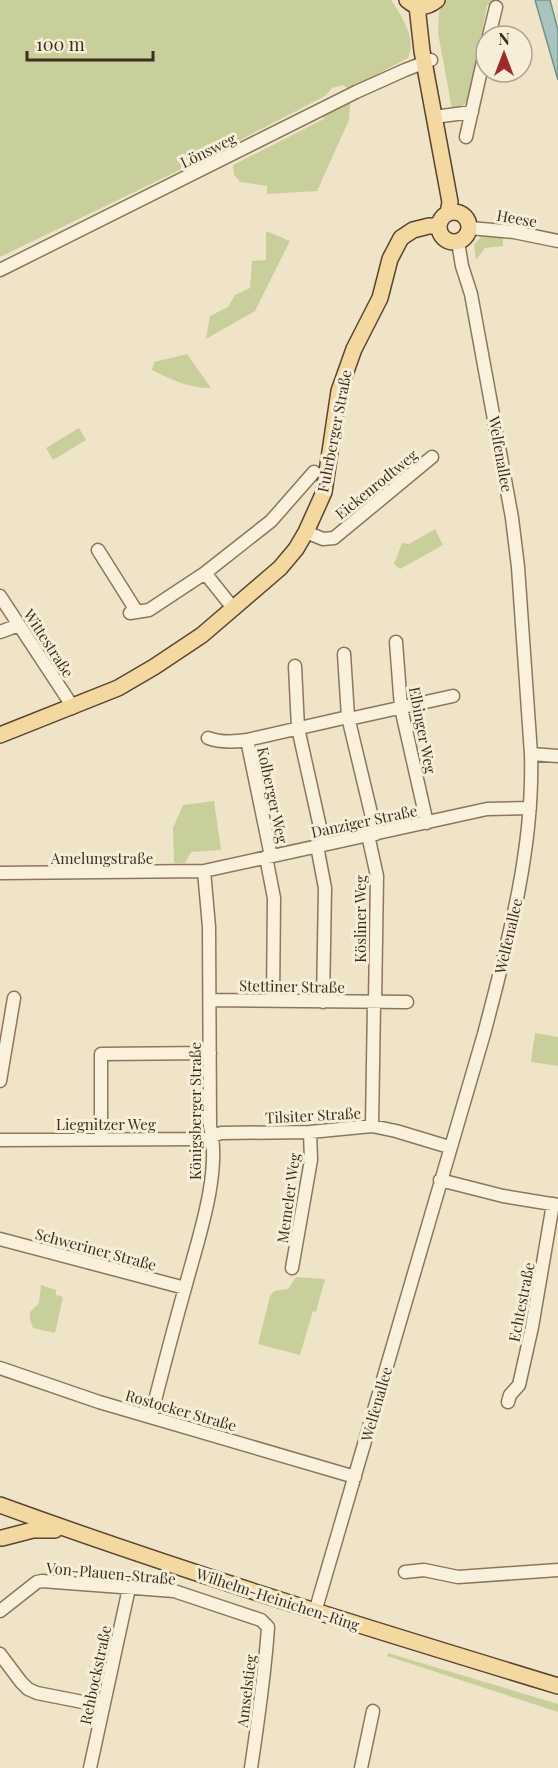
<svg xmlns="http://www.w3.org/2000/svg" width="558" height="1768" viewBox="0 0 558 1768" font-family="'Playfair Display',serif">
	<style>
		.green { fill: #c9cf9b }
		.water { fill: #a9c4bc; stroke: #6f938a; stroke-width: 1.5 }
		.lines { fill: none; stroke-linecap: round; stroke-linejoin: round }
		.minor-casing { stroke: #8d765c; stroke-width: 15 }
		.major-casing { stroke: #5b4430; stroke-width: 18 }
		.minor { stroke: #faf1dc; stroke-width: 12 }
		.major { stroke: #f3d9a0; stroke-width: 15 }
		.labels { text-anchor: middle; dominant-baseline: central; stroke-width: 6; stroke-linejoin: round; paint-order: stroke }
		.street-label { font-size: 15px; fill: #3d2e20; stroke: #f7eed8 }
	</style>
	<rect width="100%" height="100%" fill="#f0e4c8"/>
	<!-- green -->
	<path class="green" d="M0,0H391C402,16 417,39 408,58L349,89L343,85L332,88L325,96L217,152L0,257Z
		M447,0H495L494,6L487,5L470,96C465,104 463,110 452,109L438,33L439,11Z
		M350,103L349,120L317,191L267,194V186L240,182L234,175L233,165L324,119L323,115Z
		M266,231L290,241L255,311L206,339L210,316L228,307L235,295L250,288L252,261L266,260Z
		M489,235L503,238V246L485,248L476,260L474,244L482,236Z
		M187,354L211,388C188,388 172,380 152,370L154,362Z
		M79,428L86,440L53,460L46,448Z
		M435,529L443,545L400,569L394,564L402,543L409,544Z
		M214,801L221,850L191,852L185,863H174L173,828L183,805Z
		M535,1033L558,1037V1066L531,1062Z
		M296,1277L325,1279L316,1312L313,1311L300,1355L258,1344L270,1296L274,1291L288,1289Z
		M41,1285L56,1290V1295L63,1297L55,1333L33,1328L30,1320V1312L39,1303Z
		M388,1653L558,1704V1712L387,1656Z"/>
	<!-- water -->
	<path class="water" d="M535,0H550L558,30V80Z"/>
	<g class="lines">
		<!-- minor casing -->
		<g class="minor-casing">
			<path id="minor" d="M489,36L496,7
				M434,117L472,112
				M466,137L486,48
				M470,228L514,232L558,241
				M0,270L356,92L405,70L431,60
				M306,532L323,539L334,538L432,457
				M98,550L137,612
				M205,573L271,521L314,472
				M0,596L69,701L72,708
				M130,613L149,610L205,573L233,608
				M0,632L19,625
				M396,642L401,708L427,823
				M344,654L348,717L376,834
				M295,666L298,728L324,845
				M349,719L453,696
				M208,738C221,743 234,742 247,740L348,717
				M247,740L271,856
				M531,754L558,756
				M368,835L377,876L375,1003
				M317,846L325,888L323,1002
				M266,857L274,898L273,1000
				M0,873L204,871L487,809L530,808
				M210,1000L407,1002
				M0,1081L14,998
				M372,1126L374,1003
				M101,1139V1054L210,1053
				M0,1140L205,1139L221,1133L310,1132L372,1126L396,1131L449,1147
				M440,1180L503,1196L558,1205
				M0,1239L185,1288
				M292,1268L311,1160L310,1132
				M0,1368L99,1402L355,1477
				M508,1402L510,1395L519,1385L532,1327L553,1204
				M151,1416C162,1373 173,1330 185,1288C197,1242 222,1173 210,1126L209,927L204,871
				M405,1572L424,1570L458,1577L558,1570
				M0,1611L37,1582L42,1581L174,1591L261,1620L268,1627C265,1674 258,1721 251,1768
				M315,1612L484,1034C508,942 534,849 531,754L518,567L512,518L471,294L462,266L458,242
				M0,1654L21,1682L28,1689L37,1693L103,1706
				M90,1768L129,1588
				M361,1768L373,1711"/>
		</g>
		<!-- major casing -->
		<g class="major-casing">
			<path id="major" d="M407,0C417,9 427,8 437,0
				M417,6L422,51L450,202L448,213
				M439 227a15 15 0 1 1 30 0a15 15 0 1 1-30 0Z
				M0,735L118,688L154,667L202,635L280,568L296,549L306,532L324,492L339,391L354,349L380,298L390,259L401,238L413,230L429,226H439
				M0,1505C184,1572 371,1629 558,1686
				M2,1538L33,1530H55"/>
		</g>
		<!-- minor -->
		<use href="#minor" class="minor"/>
		<!-- major -->
		<use href="#major" class="major"/>
	</g>
	<g class="labels">
		<!-- street labels -->
		<g class="street-label">
			<text transform="translate(208 150) rotate(-26)">Lönsweg</text>
			<text transform="translate(517 218) rotate(10)">Heese</text>
			<text transform="translate(334 431) rotate(-79)">Fuhrberger Straße</text>
			<text transform="translate(501 454) rotate(80)">Welfenallee</text>
			<text transform="translate(376 484) rotate(-39)">Eickenrodtweg</text>
			<text transform="translate(49 643) rotate(57)">Wittestraße</text>
			<text transform="translate(423 730) rotate(79)">Elbinger Weg</text>
			<text transform="translate(273 795) rotate(78)">Kolberger Weg</text>
			<text transform="translate(364 821) rotate(-12)">Danziger Straße</text>
			<text x="102" y="858">Amelungstraße</text>
			<text transform="translate(360 919) rotate(-90)">Kösliner Weg</text>
			<text transform="translate(508 936) rotate(-77)">Welfenallee</text>
			<text transform="translate(292 986) rotate(1)">Stettiner Straße</text>
			<text transform="translate(195 1111) rotate(-90)">Königsberger Straße</text>
			<text transform="translate(313 1115) rotate(-3)">Tilsiter Straße</text>
			<text x="106" y="1124">Liegnitzer Weg</text>
			<text transform="translate(288 1198) rotate(-82)">Memeler Weg</text>
			<text transform="translate(96 1249) rotate(15)">Schweriner Straße</text>
			<text transform="translate(521 1302) rotate(-79)">Echtestraße</text>
			<text transform="translate(376 1404) rotate(-74)">Welfenallee</text>
			<text transform="translate(181 1410) rotate(16)">Rostocker Straße</text>
			<text transform="translate(111 1573) rotate(5)">Von-Plauen-Straße</text>
			<text transform="translate(278 1599) rotate(18)">Wilhelm-Heinichen-Ring</text>
			<text transform="translate(95 1675) rotate(-78)">Rehbockstraße</text>
			<text transform="translate(246 1691) rotate(-83)">Amselstieg</text>
		</g>
	</g>
	<!-- north arrow -->
	<g transform="translate(504 54)"><circle r="28" fill="#f7eed8" stroke="#ada18e" stroke-width="1.5"/>
	<path d="M0-4.5L10 22L0 15L-10 22Z" fill="#9e2a2b"/>
	<text y="-9" font-size="16" font-weight="bold" text-anchor="middle" fill="#3d2e20">N</text>
	</g>
	<!-- scale -->
	<path d="M27 51v9h126v-9" fill="none" stroke="#3d2e20" stroke-width="3"/>
	<text x="36" y="51" font-size="18" fill="#3d2e20" stroke="#f7eed8" stroke-width="4.5" paint-order="stroke">100 m</text>
</svg>
